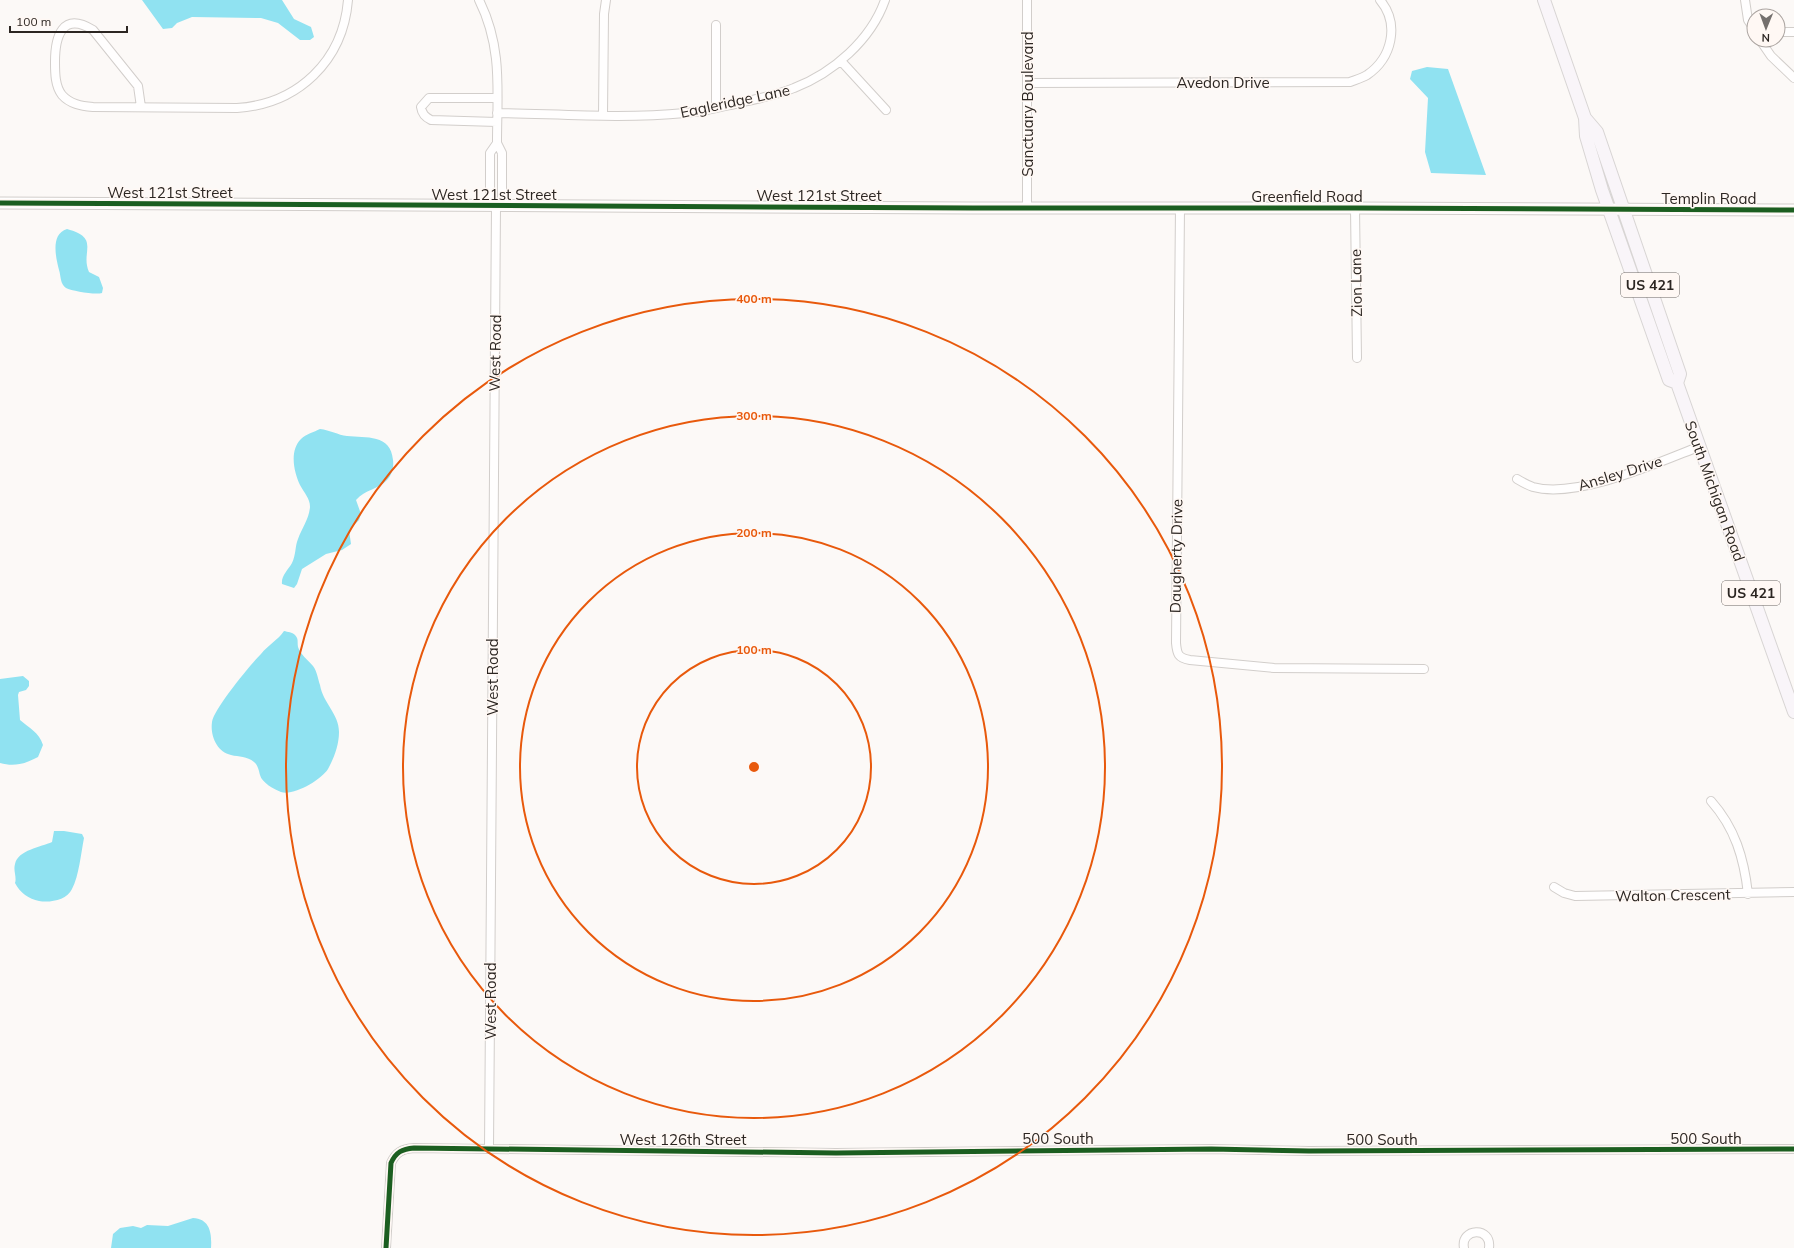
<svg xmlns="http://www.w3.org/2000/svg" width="1794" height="1248" viewBox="0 0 1794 1248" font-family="Mulish,sans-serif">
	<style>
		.water { fill: #90e2f1 }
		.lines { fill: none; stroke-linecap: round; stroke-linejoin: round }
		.street-casing { stroke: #d2cecb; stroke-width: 10 }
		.secondary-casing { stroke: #d2cecb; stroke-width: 13 }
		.primary-casing { stroke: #d8d5d4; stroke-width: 14 }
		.street { stroke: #fffefe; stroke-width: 8 }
		.secondary { stroke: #fffefe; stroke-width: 11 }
		.primary { stroke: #f9f5f9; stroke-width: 12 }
		.cycleway-casing { stroke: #fff8f4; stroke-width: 8 }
		.cycleway { stroke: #1b5e20; stroke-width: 5 }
		.ring { fill: none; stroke: #e8590c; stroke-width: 2 }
		.labels { text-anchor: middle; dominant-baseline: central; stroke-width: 3; stroke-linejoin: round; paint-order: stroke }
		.shield { fill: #fff8f4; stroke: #6b6561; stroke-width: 1 }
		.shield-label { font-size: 14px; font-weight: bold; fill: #2c2622 }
		.street-label { font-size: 15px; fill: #2c2622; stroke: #fff8f4 }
		.centre { fill: #e8590c; stroke: #fff8f4; stroke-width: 2 }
		.ring-label { font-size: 12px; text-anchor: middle; font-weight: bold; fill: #e8590c; stroke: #fff8f4; stroke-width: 3; stroke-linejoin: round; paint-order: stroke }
	</style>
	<rect width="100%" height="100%" fill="#fcf9f7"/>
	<!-- water -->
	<path class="water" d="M142,0H282L294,19L311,27L314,37L310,40H300L278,23L261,18L192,17L177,23L172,28L163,29Z
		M1427,67L1448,69L1486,175L1431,173L1425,152L1428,98L1410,79L1412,71Z
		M67,229C101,238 80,252 89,272L99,277L103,288L102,293C95,295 72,291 66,288C60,284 61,276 59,270C56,258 50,234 67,229Z
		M320,429C330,430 338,435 347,436C366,438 391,434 393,460C394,467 392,475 387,480C378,490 365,489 356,500L361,514L359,520L349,530L351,544L342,550L326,554L302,569L297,584L294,588L282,584C281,576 288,570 292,563C296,555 295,546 298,539C302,528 309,519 310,507C310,498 304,493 300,485C294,472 289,451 301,439C306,434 314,432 320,429Z
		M284,631C288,632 292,632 295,635C299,639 297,642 298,647C300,654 308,660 313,666C317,671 318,679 320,685C323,703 339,714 339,732C339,745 334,758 328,769C321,780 294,796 281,792C274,789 262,783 260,775C259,771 258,765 254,762C247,756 239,757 231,755C217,752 210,736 212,722C214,709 250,665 261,654C268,645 278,640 284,631Z
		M23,676L29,681V686L26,690L19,692L18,695L20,720C29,728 39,732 43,745L38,757C25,764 14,767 0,763V679Z
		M54,831H64L82,834L84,838C81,853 79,876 72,889C67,900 50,903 39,901C29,899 20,893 15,883C17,877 13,871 15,864C18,850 41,847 52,842Z
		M193,1218C210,1219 212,1233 211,1248H111L113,1234L120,1228L133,1226L141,1228L147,1225L168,1226Z"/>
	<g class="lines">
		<!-- street casing -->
		<g class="street-casing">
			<path id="street" d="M479,0C503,48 497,92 497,143L502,153V206
				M1027,0V208
				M1745,0L1748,20L1754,29
				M716,25V108
				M1778,32H1794
				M1760,40L1771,56L1794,78
				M841,61L886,110
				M1027,83L1350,82C1355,80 1362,78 1367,75C1392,58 1400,24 1380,0
				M141,107L138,86L93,30C62,11 55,37 55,62C55,73 55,86 62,95C70,104 81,106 93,107L237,108C298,104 343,61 348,0
				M497,113C559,114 623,119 685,113C703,112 721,107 739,103C757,99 777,95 794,88C833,73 871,40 885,0
				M603,115L604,14L606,0
				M497,122L431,120C425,117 422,114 421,107L429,98H497
				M490,206V153L497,143
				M1180,208L1176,643C1177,654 1178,658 1190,660L1274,668L1424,669
				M1355,208L1357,358
				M1517,479C1522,482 1527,485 1533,487C1577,499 1657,463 1698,447
				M1711,801C1735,828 1744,858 1748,894
				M1554,887L1564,893L1575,896L1794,892
				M489,1149L496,206
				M386,1248L391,1163C396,1152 402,1149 414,1148L836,1153L1211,1149L1309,1151L1794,1149
				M1464,1248C1460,1228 1492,1226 1489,1248"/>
		</g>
		<!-- secondary casing -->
		<g class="secondary-casing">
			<path id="secondary" d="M0,203L973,208H1355L1794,210"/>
		</g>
		<!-- primary casing -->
		<g class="primary-casing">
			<path id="primary" d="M1544,0L1585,118L1586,136L1602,190L1669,380L1677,383
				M1585,118L1597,132L1680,374L1677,383L1794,712"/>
		</g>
		<!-- street -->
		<use href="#street" class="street"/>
		<!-- secondary -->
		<use href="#secondary" class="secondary"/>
		<!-- primary -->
		<use href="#primary" class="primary"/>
		<!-- cycleway casing -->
		<g class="cycleway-casing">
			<path id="cycleway" d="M0,203L973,208H1355L1794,210
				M386,1248L391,1163C396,1152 402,1149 414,1148L836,1153L1211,1149L1309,1151L1794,1149"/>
		</g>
		<!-- cycleway -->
		<use href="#cycleway" class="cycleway"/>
	</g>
	<!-- distance rings -->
	<g class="ring">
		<circle cx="754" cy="767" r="117"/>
		<circle cx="754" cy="767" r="234"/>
		<circle cx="754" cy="767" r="351"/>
		<circle cx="754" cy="767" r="468"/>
	</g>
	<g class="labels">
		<!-- shield labels -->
		<g class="shield">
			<rect x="1621" y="273" width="58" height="24" rx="3"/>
			<rect x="1722" y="581" width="58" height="24" rx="3"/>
		</g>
		<g class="shield-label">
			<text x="1650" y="285">US 421</text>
			<text x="1751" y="593">US 421</text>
		</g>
		<!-- street labels -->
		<g class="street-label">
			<text x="1223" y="82">Avedon Drive</text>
			<text transform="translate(735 101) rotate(-12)">Eagleridge Lane</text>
			<text transform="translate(1027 104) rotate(-90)">Sanctuary Boulevard</text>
			<text x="170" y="192">West 121st Street</text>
			<text x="494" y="194">West 121st Street</text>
			<text x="819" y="195">West 121st Street</text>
			<text x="1307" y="196">Greenfield Road</text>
			<text x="1709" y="198">Templin Road</text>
			<text transform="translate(1356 283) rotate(-91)">Zion Lane</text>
			<text transform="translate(495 353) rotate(-89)">West Road</text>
			<text transform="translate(1620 473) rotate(-17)">Ansley Drive</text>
			<text transform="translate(1715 491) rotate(70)">South Michigan Road</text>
			<text transform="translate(1176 556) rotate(-89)">Daugherty Drive</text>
			<text transform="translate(492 677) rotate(-90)">West Road</text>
			<text transform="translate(1673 895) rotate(-1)">Walton Crescent</text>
			<text transform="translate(490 1001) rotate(-90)">West Road</text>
			<text x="1058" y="1138">500 South</text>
			<text x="1706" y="1138">500 South</text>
			<text x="683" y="1139">West 126th Street</text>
			<text x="1382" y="1139">500 South</text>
		</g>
	</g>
	<circle cx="754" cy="767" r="6" class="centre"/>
	<g class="ring-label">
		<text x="754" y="303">400 m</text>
		<text x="754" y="420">300 m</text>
		<text x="754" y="537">200 m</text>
		<text x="754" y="654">100 m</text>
	</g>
	<!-- north arrow -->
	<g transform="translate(1766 28) rotate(181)"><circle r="19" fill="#fff8f4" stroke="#aba4a0"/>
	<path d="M0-3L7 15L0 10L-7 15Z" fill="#75706d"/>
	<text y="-6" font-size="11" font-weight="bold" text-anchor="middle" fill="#2c2622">N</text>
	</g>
	<!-- scale -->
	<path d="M10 26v6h117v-6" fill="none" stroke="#2c2622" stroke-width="2"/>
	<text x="16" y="26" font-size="12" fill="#2c2622" stroke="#fff8f4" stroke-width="3" paint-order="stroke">100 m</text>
</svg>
